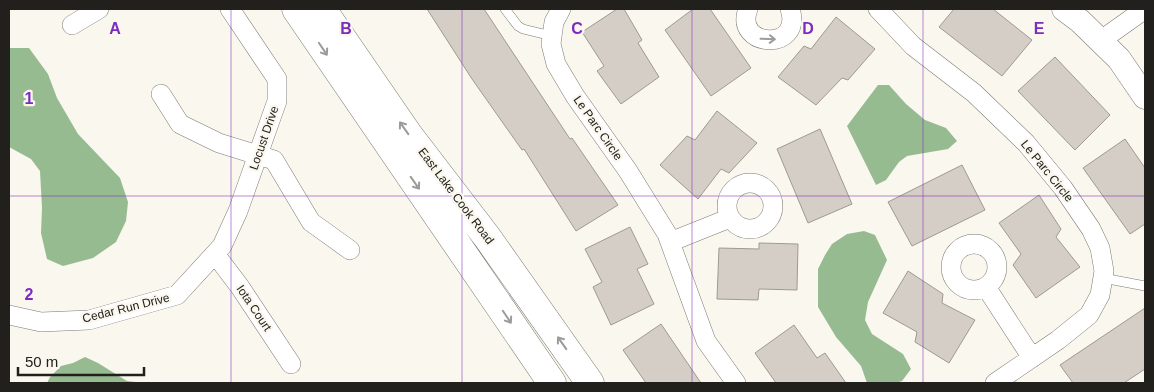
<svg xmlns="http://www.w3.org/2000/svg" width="1154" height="392" viewBox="0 0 1154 392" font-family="Arial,sans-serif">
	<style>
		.water { fill: #97bb91 }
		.building { fill: #d5cec7; stroke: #a09992 }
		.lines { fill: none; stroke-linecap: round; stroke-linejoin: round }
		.service-casing { stroke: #7d7a72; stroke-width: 10 }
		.minor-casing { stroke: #7d7a72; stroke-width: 20 }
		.tertiary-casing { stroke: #7d7a72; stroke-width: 25 }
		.primary-casing { stroke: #7d7a72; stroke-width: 29 }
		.service { stroke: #fff; stroke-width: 9 }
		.minor { stroke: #fff; stroke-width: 19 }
		.tertiary { stroke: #fff; stroke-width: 24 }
		.primary { stroke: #fff; stroke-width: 28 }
		.oneway { stroke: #9b9b99 }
		.grid { fill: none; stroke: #7b2cbf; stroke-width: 1; stroke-opacity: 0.55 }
		.labels { text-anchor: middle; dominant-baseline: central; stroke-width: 4.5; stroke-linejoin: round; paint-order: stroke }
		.street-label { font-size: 12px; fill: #21201c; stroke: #faf7ee }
		.grid-label { font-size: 16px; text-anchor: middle; font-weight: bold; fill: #7b2cbf; stroke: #faf7ee; stroke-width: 4.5; stroke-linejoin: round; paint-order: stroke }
	</style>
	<rect width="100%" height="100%" fill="#faf7ee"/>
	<!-- water -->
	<path class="water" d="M9,48H29L48,74L57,98L78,134L120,178L128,202L126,221L116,242L93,258L63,266L47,259L41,233L42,208L40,171L31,159L9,147Z
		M878,85H889L906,104L925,120L946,128L957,141L948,149L907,156L899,162L886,180L876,185L847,126Z
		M864,231L875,235L887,260L868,302L865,320L872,334L903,354L911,369L902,381L896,383H867L861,366L836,337L818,307V269L825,255L832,244L847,234Z
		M85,357L98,363L127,381L144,383H47L50,377L61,366L73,363Z"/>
	<!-- building -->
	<path class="building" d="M427,9H484L570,139L572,138L618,205L576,231L524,149L522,150L472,79Z
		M617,9H624L642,40L638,43L659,77L621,104L597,71L604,66L582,32Z
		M693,9H710L751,68L711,96L665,30Z
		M954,9H993L1032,40L1002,76L939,27Z
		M836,17L875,49L848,80L842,78L816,105L778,77L804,46L811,49Z
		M1055,57L1110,115L1075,150L1018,91Z
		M717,111L757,143L729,173L721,169L698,199L660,165L687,136L695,140Z
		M820,129L852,204L808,223L777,149Z
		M1125,139L1145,168V224L1130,234L1083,168Z
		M962,165L985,210L912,246L888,202Z
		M1039,195L1061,229L1056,237L1080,267L1036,298L1013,265L1021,254L999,223Z
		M630,227L648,264L637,269L654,304L611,325L593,287L602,282L585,249Z
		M759,243L798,244L797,290L759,289L758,300L717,299L719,248L759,249Z
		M908,271L943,294L942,303L975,320L949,363L915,342L917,332L883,313Z
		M1145,308V369L1124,383H1073L1060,365Z
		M661,324L701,383H646L623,350Z
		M794,325L817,358L825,353L846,383H776L755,353Z"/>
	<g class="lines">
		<!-- service casing -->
		<g class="service-casing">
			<path id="service" d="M505,9L518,26L523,29L552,36
				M1103,278L1145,286"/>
		</g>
		<!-- minor casing -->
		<g class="minor-casing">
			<path id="minor" d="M561,9L554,22L551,44L556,64L575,96L628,171L667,234L706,341L736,383
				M748,9C733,48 804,52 790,9
				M878,9L913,46L974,93L1026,143L1063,188L1091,229L1100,248L1104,271L1100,295L1089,315L1058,340L995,383
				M72,25L99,9
				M1100,41L1145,9
				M161,94L180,124L219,143L274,160L311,222L350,250
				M727 206a23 23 0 1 1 46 0a23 23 0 1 1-46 0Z
				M670,242L730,218
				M951 267a23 23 0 1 1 46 0a23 23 0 1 1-46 0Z
				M215,254L240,287L291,364
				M986,287L1032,358
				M9,315L41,322L89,320L177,295L222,246L238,211L277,101V79L230,9"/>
		</g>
		<!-- tertiary casing -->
		<g class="tertiary-casing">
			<path id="tertiary" d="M1064,9L1080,21L1119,59L1145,97"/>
		</g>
		<!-- primary casing -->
		<g class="primary-casing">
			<path id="primary" d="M296,9L552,383
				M322,9L408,134L487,237L590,383"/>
		</g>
		<!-- service -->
		<use href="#service" class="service"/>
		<!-- minor -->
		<use href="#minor" class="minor"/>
		<!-- tertiary -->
		<use href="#tertiary" class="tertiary"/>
		<!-- primary -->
		<use href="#primary" class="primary"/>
	</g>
	<!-- one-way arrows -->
	<defs><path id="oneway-shaft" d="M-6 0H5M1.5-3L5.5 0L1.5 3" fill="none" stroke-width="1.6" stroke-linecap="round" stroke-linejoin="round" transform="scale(1.25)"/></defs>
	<g class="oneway">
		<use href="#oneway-shaft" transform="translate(768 39) rotate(2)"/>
		<use href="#oneway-shaft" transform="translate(323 49) rotate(56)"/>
		<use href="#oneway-shaft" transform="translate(404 128) rotate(-125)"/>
		<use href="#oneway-shaft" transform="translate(415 183) rotate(55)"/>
		<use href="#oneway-shaft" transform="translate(507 317) rotate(56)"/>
		<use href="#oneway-shaft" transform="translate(562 343) rotate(-125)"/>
	</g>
	<!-- grid -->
	<path class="grid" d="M231,9V383M462,9V383M692,9V383M923,9V383M9,196H1145"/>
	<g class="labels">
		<!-- street labels -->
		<g class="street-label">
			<text transform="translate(598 128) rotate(55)">Le Parc Circle</text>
			<text transform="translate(264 138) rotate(-71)">Locust Drive</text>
			<text transform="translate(1047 171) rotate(51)">Le Parc Circle</text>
			<text transform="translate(456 196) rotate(53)">East Lake Cook Road</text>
			<text transform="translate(126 308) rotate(-14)">Cedar Run Drive</text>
			<text transform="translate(254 308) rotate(56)">Iota Court</text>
		</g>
	</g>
	<g class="grid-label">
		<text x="115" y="34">A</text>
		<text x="346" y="34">B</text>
		<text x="577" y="34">C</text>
		<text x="808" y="34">D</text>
		<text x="1039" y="34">E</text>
		<text x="29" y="104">1</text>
		<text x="29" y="300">2</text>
	</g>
	<!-- border -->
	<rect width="1154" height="392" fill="none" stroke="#21201c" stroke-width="20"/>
	<!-- scale -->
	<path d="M18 367v8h126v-8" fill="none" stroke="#21201c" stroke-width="2.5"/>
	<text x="25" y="367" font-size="15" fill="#21201c" stroke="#faf7ee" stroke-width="4" paint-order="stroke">50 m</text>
</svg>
